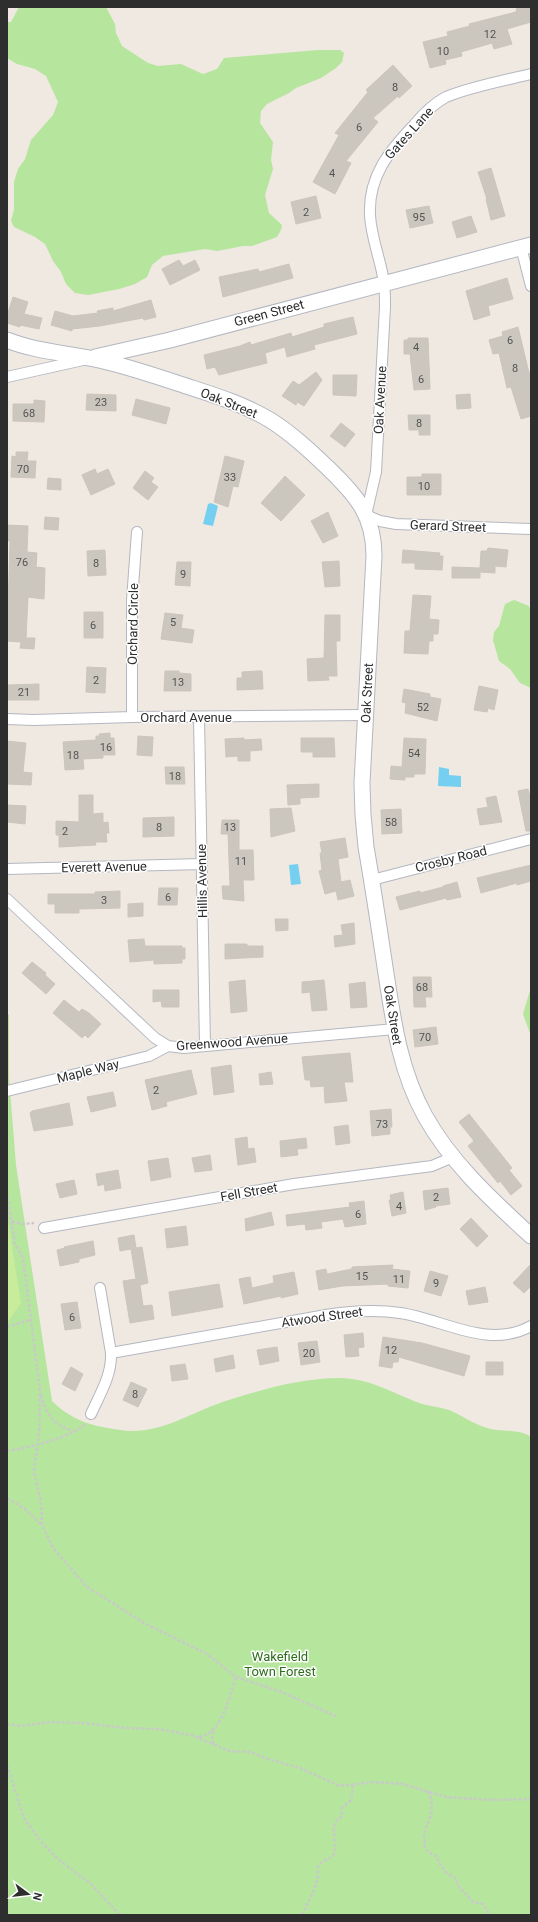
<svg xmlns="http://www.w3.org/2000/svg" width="538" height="1922" viewBox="0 0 538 1922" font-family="Roboto,sans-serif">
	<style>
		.green { fill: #b6e59e }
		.pitch { fill: #c9ec9a }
		.water { fill: #75cff0 }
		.building { fill: #cbc7bf; stroke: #cbc5ba }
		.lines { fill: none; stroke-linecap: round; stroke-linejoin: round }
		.street-casing { stroke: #b4b7c1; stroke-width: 12 }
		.secondary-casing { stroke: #b4b7c1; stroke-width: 17 }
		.path { stroke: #c9c9c9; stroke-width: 2.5; stroke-dasharray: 3 2; stroke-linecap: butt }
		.street { stroke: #fff; stroke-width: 10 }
		.secondary { stroke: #fff; stroke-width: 15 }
		.labels { text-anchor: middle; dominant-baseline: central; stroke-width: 3; stroke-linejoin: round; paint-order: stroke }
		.number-label { font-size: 11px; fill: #555452 }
		.street-label { font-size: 13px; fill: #2e2e2e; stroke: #fff }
		.park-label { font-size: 13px; fill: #2c6e1b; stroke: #fff }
	</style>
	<rect width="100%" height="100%" fill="#efe9e1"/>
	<!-- green -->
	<path class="green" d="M19,7H106L115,24L116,33L122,46L148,63L158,66L181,64L203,74L217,69L224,58L318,50H340L344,53L342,62L336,68L321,78L296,88L289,93L267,104L261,111L260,123L273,142L271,160L273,169L265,195L269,213L282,225L281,230L277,237L252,246H243L217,251L205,249L163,256L152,265L147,277L135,284L119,289L88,295L75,293L66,284L61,272L53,261L45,244L35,237L14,227L11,221L14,209V182L18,169L25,159L31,140L53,115L58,102L46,76L35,69L17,64L7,58V22H11Z
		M514,600L529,606L531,612V688L520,683L510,669L499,661L493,640L494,632L499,626L505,604Z
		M531,987V1036L523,1014Z
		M7,1013L9,1015V1078L16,1165L52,1401C66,1415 82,1423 102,1427C113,1429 124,1431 135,1431C168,1430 198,1409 229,1400C264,1389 302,1378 339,1378C369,1378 393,1393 419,1403C429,1406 439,1407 449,1410C461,1415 472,1423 484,1427C500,1433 517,1428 531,1437V1915H7Z"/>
	<!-- pitch -->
	<path class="pitch" d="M7,1215L21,1303L7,1323Z"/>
	<!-- water -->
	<path class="water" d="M211,503L218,506L213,526L203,524L208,504Z
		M439,767L449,769V775L461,776V787L438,786Z
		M298,864L301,884L291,885L289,865Z"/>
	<!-- building -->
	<path class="building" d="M517,7H531V22L507,29L512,44L494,49L492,43L461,52L462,56L445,60L446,64L430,68L423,42L448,36L447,32L470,26L469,24L516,12Z
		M393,65L412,86L399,98L398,96L373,118L378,122L346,161L351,163L335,194L313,182L339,135L335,133L368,92L366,90Z
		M491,168L505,216L491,220L486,199H487L478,172Z
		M316,196L321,218L296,224L291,202Z
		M429,206L433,223L410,228L406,210Z
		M471,216L477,232L457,238L452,222Z
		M179,260L183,266L195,260L200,270L170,285L162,269Z
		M289,264L293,278L223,297L219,277L258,269L259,272Z
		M507,278L513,299L488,306L490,315L474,320L466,291Z
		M13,297L28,302L24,314L42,318L39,329L20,325V327L7,323V316Z
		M151,300L156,317L144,320L143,318L100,326L72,329V331L51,325L55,311L73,316L98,313L97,311L113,308V311Z
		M353,317L357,334L314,345L315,349L287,357L285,347L265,353L267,363L219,375L215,367L207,369L204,355L240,346L250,342L251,345L291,333L292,337L324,327V324Z
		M518,327L529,373L531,372V416L521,419L511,387L507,388L499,353L493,354L489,340L503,336L502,332Z
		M408,338H428L430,389L414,390L410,354H404V340H408Z
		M316,372L322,380L304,406L297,402L296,405L282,396L293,381L299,385Z
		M333,375H357L356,396L333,395Z
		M87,394L116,395V411L86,410Z
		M470,394L471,408L457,409L456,395Z
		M136,399L170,408L166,424L132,415Z
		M34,400L45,401L44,422L13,421V404H34Z
		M408,415H430V435H419V430H409Z
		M341,423L355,434L345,447L330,436Z
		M16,452H28L27,461H36L35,478L11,477L12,456L16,457Z
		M225,456L244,461L238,487L233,486L228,507L214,502Z
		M95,469L97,474L108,469L115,484L91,495L82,475Z
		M145,471L154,478L151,482L158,487L148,500L133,488Z
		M422,474H441V495H407V477H422Z
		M285,476L305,495L281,521L261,503Z
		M48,478L61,479V490L47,489Z
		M328,512L338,536L323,543L311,521Z
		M45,517L59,518L58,530L44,529Z
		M7,525L28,526L27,552L37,553L36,567L45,568L44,599L28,597L26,638H35L34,649L20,648L21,642L7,641L10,541H7Z
		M488,548L508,550L506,567L495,566V573L480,572V578H452V567L480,568L481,551H487Z
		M105,550L106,575L88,576L87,551Z
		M403,550L440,553L439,556H443L442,570L415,569V563H402Z
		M339,561L340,586L325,587L322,562Z
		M177,562H191L190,586L175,585Z
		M413,595L431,596L429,619L439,620L438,634H433V641H429L428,654L404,653L405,631H410Z
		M84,612H103V638H84Z
		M165,613L183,615L181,628L194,630L192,643L161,639Z
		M325,615H340V641H336L337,676H328L329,680L308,681L307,659L324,658Z
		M87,667L106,668L105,693L86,692Z
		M165,671H179V673L191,674V691H164Z
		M257,671H262L263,689L237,690V678H242V672Z
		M39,684V700H8V685Z
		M479,686L498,690L494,710L488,708L487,712L474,710Z
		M404,689L430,694V697L441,699L437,721L405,713L406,703L402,702Z
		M110,733V738H114L115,755H103V758L83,759L84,769L65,770L63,742L96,740V736H100L99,734Z
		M138,736L153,737L152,756L137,755Z
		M244,738V740L261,739L262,750L250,751V761H238V756L226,757L225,739Z
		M301,738H334L335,757H313V752H301Z
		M404,738L426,739L425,774H414V777H405V780L390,779L391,766L402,767Z
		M7,741L26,743L23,772L32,773L31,785L7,784Z
		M165,767H184L185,784H166Z
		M319,784V797L300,798V804L288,805L287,785Z
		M528,789L531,801V831H526L518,791Z
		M79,795H93V814L103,813V823L108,822L109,833H106L107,842H95L96,845L59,847V835H56V821L79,822Z
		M496,796L502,822L480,825L477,809L488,807L486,798Z
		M7,805L26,806L25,824L7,822Z
		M291,808L295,831L271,837L270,809Z
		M401,809L402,833L382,834L381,810Z
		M174,817V836L143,837V818Z
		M222,820H239V850H253L254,880H243L244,901L223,899L222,886H230L228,834H221Z
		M345,838L348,857L338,859L341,882L350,880L354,896L338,900L336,891L325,894L319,871L322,870L320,853H322L320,842Z
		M531,865V881L517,885V883L481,893L477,878Z
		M457,882L461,897L447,900L446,898L400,910L396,897L420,891V893L443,887V886Z
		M159,888H178L177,905H158Z
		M120,891V908L79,909V913H55V904H48V894H95V892Z
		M143,903V916L128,917V904Z
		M275,919H288V930L276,931Z
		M354,923L355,944L335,947L334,936L343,935L341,925Z
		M144,939L145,946H182V948H185V959H182V963L154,964V960L130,962L128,940Z
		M225,944H247V946H263V957L225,959Z
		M32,962L46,973L45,975L55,984L46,994L22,973Z
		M413,977H431L432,997H425L426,1007H414Z
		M245,980L247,1011L231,1013L229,982Z
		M324,980L327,1010L312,1011L310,992L302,993V982Z
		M365,982L367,1007L351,1008L349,984Z
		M153,990H179V1007H162L161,1001L153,1002Z
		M64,1000L79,1012L82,1009L89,1013L101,1024L88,1038L85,1035L82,1038L53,1013Z
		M436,1027L438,1044L415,1047L413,1030Z
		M350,1053L353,1082H344L347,1101L325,1103L324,1086L311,1087L310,1080H305L302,1057Z
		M231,1065L234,1092L214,1095L211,1068Z
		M191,1070L197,1094L166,1102L167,1106L152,1110L145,1080Z
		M271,1072L273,1084L260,1085L259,1074Z
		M113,1092L116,1106L91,1112L87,1097Z
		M69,1103L73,1125L34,1131L30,1113L32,1111Z
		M391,1109L392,1127H390V1134L372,1136L370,1111Z
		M469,1114L512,1168L509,1170L522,1186L511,1195L500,1181L498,1183L468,1146L474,1141L459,1122Z
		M348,1125L350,1143L336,1145L334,1127Z
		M247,1137L248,1149L254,1148L256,1162L238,1165L235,1139Z
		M306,1138L307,1148L297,1149L298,1155L281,1157L280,1141Z
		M210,1155L212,1170L195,1172L192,1158Z
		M168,1158L171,1177L151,1181L148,1161Z
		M118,1170L121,1188L105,1191L104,1184L98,1186L96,1174Z
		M74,1180L77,1194L60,1198L56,1184Z
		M448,1188L450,1204L436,1206V1207L425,1210L423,1191Z
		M403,1192L406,1213L392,1216L389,1200H391L390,1195Z
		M364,1201L366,1224L345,1227L343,1219L321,1222L322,1228L306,1230L305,1224L287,1226L286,1215L350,1207L349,1203Z
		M271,1212L274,1225L246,1231L245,1219Z
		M471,1218L488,1236L477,1247L460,1229Z
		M186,1226L188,1245L167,1248L165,1229Z
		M134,1235L136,1248L142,1247L148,1283L140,1285L143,1306L152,1305L154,1319L130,1323L123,1281L136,1279L131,1249L120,1251L118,1238Z
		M93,1241L95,1255L79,1259V1262L60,1266L57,1250L65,1248L64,1247Z
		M531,1264V1286L524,1293L513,1283Z
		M393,1265L392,1269L410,1271L408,1288L388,1286V1284L342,1286L319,1290L316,1271L326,1269L327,1274L352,1269V1267Z
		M430,1271L448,1276L441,1296L424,1291Z
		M294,1272L298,1294L281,1298V1296L244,1304L239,1279L250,1277L252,1288L274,1283L273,1276Z
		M219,1284L223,1307L172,1316L169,1292Z
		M485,1287L488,1302L469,1305L466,1291Z
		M77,1302L81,1328L65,1330L61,1304Z
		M363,1333L364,1347L358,1348L359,1356L346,1357L344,1335Z
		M383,1337L422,1343L470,1356L464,1376L399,1357L398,1362H393L392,1368L379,1366Z
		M317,1341L320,1362L301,1365L298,1343Z
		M277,1347L279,1361L260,1365L257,1350Z
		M233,1355L235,1368L216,1372L214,1359Z
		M486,1362H503V1375H486Z
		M185,1364L188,1379L172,1381L170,1366Z
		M71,1367L83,1374L75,1391L62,1384Z
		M131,1382L147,1389L138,1407L123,1400Z"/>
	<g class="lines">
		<!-- street casing -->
		<g class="street-casing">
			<path id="street" d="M531,74C506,80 469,87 446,97C433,104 423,114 414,125C389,151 368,177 370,215C371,238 381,260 384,283C385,291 385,299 385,307L376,472L366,515L380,521L396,524L531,529
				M521,247L531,286
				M7,377L83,360
				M132,717V600L137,532
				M199,717L205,1045
				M7,719L34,720L132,717L366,715
				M7,869L202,864
				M372,880L531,839
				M7,899L155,1038L168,1046L184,1048L395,1029
				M7,1091L149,1056L168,1046
				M44,1228L294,1184L432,1166L453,1157
				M111,1353L326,1315C351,1311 375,1309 400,1313C443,1319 488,1350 531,1326
				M91,1414C100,1394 112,1375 111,1353L100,1288"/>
		</g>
		<!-- secondary casing -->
		<g class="secondary-casing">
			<path id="secondary" d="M7,340C37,352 68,353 99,360C126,366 153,375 180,384C210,394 242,403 270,420C291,433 310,451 328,468C356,495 374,515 374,556L362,783L363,815L366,847C373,887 379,927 385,967C393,1019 399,1069 425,1116C451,1163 492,1200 531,1236
				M95,357L170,340L531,245"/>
		</g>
		<!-- path -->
		<path class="path" d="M7,1192L15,1244L23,1258L40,1391L39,1435L34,1471L41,1502L42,1525L53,1548L86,1586L144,1623L207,1654L236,1677L279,1691L336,1716
			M12,1221L22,1224L34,1223
			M7,1327L30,1320
			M41,1395C46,1414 54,1425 73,1431
			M7,1451C24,1449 77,1436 86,1423
			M7,1498L25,1509L42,1525
			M7,1724L21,1726L50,1722L83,1723L125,1728L157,1729L191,1735L229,1751L251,1752L268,1759L300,1768L340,1786L374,1782L403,1784L446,1797L491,1800L531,1799
			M213,1731L212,1740L215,1745
			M199,1737C223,1733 229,1696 236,1677
			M7,1765L24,1818L42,1843L60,1861L90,1883L120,1915
			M428,1792L431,1797L432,1807L431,1815L424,1833L425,1847L428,1852L436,1856L441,1866L447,1873L455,1878L459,1887L473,1902L483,1904L490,1915
			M302,1915C307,1905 314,1892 317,1881C319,1876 316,1870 319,1865C323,1859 333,1860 335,1851C337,1839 328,1825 341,1817L342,1808L350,1801L352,1796L353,1786"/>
		<!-- street -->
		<use href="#street" class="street"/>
		<!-- secondary -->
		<use href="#secondary" class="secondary"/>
	</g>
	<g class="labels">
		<!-- number labels -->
		<g class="number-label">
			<text x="490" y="34">12</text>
			<text x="443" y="51">10</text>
			<text x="395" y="87">8</text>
			<text x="359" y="127">6</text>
			<text x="332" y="173">4</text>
			<text x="306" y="212">2</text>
			<text x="419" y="217">95</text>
			<text x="510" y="340">6</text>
			<text x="416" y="347">4</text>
			<text x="515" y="368">8</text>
			<text x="421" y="379">6</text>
			<text x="101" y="402">23</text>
			<text x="29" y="413">68</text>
			<text x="419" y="423">8</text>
			<text x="23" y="469">70</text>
			<text x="230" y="477">33</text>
			<text x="424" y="486">10</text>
			<text x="22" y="562">76</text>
			<text x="96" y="563">8</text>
			<text x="183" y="574">9</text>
			<text x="173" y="622">5</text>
			<text x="93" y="625">6</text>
			<text x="96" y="680">2</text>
			<text x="178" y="682">13</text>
			<text x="24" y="692">21</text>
			<text x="423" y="707">52</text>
			<text x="106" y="747">16</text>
			<text x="414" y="753">54</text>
			<text x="73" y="755">18</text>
			<text x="175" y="776">18</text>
			<text x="391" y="822">58</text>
			<text x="159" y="827">8</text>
			<text x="230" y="827">13</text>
			<text x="65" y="831">2</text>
			<text x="241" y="861">11</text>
			<text x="168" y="897">6</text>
			<text x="104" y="900">3</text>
			<text x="422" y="987">68</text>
			<text x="425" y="1037">70</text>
			<text x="156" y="1090">2</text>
			<text x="382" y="1124">73</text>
			<text x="436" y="1197">2</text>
			<text x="399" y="1206">4</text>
			<text x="358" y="1214">6</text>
			<text x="362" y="1276">15</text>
			<text x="399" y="1279">11</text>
			<text x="436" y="1283">9</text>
			<text x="72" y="1317">6</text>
			<text x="391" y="1350">12</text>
			<text x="309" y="1353">20</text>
			<text x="135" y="1394">8</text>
		</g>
		<!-- street labels -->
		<g class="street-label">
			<text transform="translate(409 133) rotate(-48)">Gates Lane</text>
			<text transform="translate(269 313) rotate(-15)">Green Street</text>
			<text transform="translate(380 400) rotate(-87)">Oak Avenue</text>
			<text transform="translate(229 403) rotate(22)">Oak Street</text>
			<text transform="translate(448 526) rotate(2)">Gerard Street</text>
			<text transform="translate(133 624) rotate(-89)">Orchard Circle</text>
			<text transform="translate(367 693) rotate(-87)">Oak Street</text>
			<text x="186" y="717">Orchard Avenue</text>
			<text transform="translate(451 859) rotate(-14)">Crosby Road</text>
			<text transform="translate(104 867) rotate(-1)">Everett Avenue</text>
			<text transform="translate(202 881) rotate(-91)">Hillis Avenue</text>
			<text transform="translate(393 1015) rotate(81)">Oak Street</text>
			<text transform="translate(232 1042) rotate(-4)">Greenwood Avenue</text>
			<text transform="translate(88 1071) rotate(-14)">Maple Way</text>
			<text transform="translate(249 1192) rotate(-10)">Fell Street</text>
			<text transform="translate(322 1317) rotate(-8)">Atwood Street</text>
		</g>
		<!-- park labels -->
		<g class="park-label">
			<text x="280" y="1656">Wakefield<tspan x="280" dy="15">Town Forest</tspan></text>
		</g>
	</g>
	<!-- border -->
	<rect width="538" height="1922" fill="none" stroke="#2e2e2e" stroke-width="16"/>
	<!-- north arrow -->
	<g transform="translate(28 1894) rotate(105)" stroke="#ffffff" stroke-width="3" paint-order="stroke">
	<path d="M0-3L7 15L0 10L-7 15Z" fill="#2e2e2e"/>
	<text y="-6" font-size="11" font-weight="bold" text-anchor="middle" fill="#2e2e2e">N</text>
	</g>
</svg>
